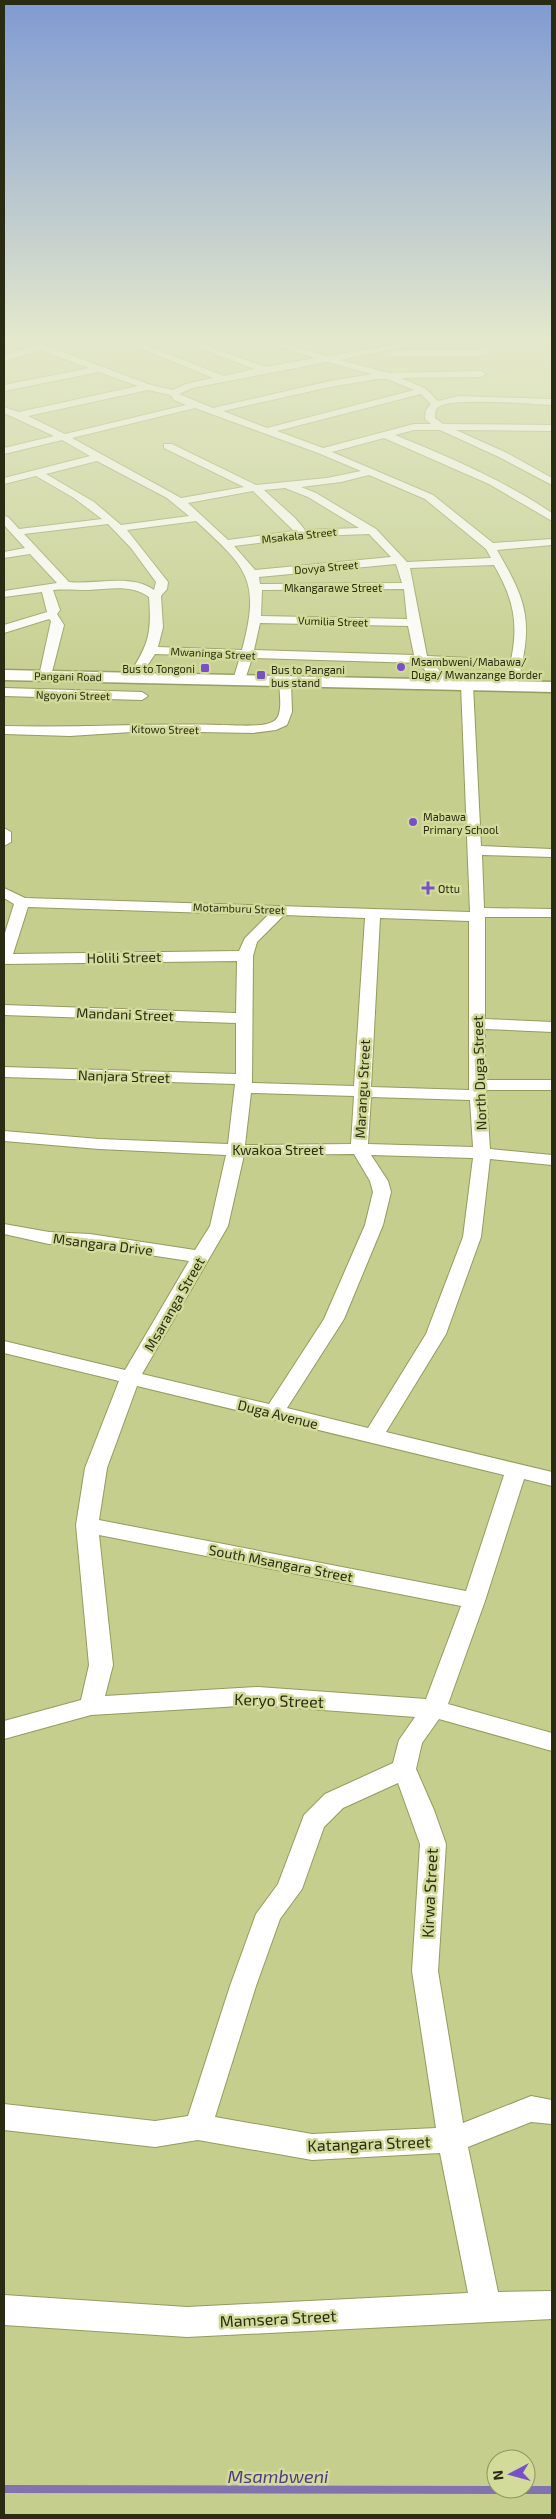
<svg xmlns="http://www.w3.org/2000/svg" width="556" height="2519" viewBox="0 0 556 2519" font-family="'Exo 2',sans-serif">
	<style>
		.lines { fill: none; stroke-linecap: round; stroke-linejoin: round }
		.stream { stroke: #8273b0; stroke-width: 8 }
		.minor-casing { stroke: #949c5d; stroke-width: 2 }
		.secondary-casing { stroke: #949c5d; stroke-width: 3 }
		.minor { fill: #fff; fill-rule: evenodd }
		.secondary { fill: #fff; fill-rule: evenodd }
		.poi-dot { fill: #7851ca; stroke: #d2db99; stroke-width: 2 }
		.labels { text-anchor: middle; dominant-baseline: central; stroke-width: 5; stroke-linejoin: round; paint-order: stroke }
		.far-street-label { font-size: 11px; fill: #292c12; stroke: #d2db99 }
		.far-poi-label { font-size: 11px; fill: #292c12; stroke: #d2db99; text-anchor: start }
		.street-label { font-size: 14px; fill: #292c12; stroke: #d2db99 }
		.near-street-label { font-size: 16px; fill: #292c12; stroke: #d2db99 }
		.near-water-label { font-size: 18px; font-style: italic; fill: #503985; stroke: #d2db99 }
	</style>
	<rect width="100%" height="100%" fill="#c5ce8d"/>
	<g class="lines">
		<!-- stream -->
		<path class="stream" d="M4,2489L552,2490"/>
		<!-- minor casing -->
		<g class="minor-casing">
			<path id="minor" d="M30,345H44L151,385L173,390L186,384L213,378L133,345H145L224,376L254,369L192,345H205L265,367L315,358L273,345H287L328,356L392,345H412L340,360L389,373L481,371L486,374L481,377L401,378L426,389L438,401L459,396L552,399V405C532,404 451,397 438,407C435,410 435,414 435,418L443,424L552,425V431L456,430L507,453L552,478V485L499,457L440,430H414L395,435C449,457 503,480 552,513V521L489,484L384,438L332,452L433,495L493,543L552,539V545L497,550C521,592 533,614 522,663C520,672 520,682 515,690H507L505,687L509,667L432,663L455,685L449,689L429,675L419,663L252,658L245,680L239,684L233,680L240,657L155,654L137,681H129L127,678C148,645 152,636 149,597C132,584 109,589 88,590C75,590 65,589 53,590L60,610L57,614L64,625L51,676L49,679H41L39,676L51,621L49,619L4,633V625L47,612L42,592L4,597V591L57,583L30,554L4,558V552L25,548L4,525V516L8,517L19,529L102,519L74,498L36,476L4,484V478L90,456L62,440L4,454V448L54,436L4,413V407L19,412L138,386L99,372L4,391V385L89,368L40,350L4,361V355L31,347ZM327,362L372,374L330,381L213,408L179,394L192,388ZM377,379H387L414,390L267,428L223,411L330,387ZM148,390L171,395L174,400L186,405L65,434L28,416ZM421,394L431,404L426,410L425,419L431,424H414L323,448L277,431ZM195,408L318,453L361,471L327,478L256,485L172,444H164V448L244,487L181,498L72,438ZM97,461L167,498L189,516L121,525L94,502L46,474ZM369,475L425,499L486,549L491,558L407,562L376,529L316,493L301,487L341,482ZM285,488L308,497L359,528L305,530L295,518L264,490ZM253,491L294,531L228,540L188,503ZM196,521C247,568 261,579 242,650L158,647L163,627L161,596L167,589L168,582L127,530ZM108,524L131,548L156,582L154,590C131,573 95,585 69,582L24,534ZM369,534L391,557L255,570L234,546L316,536ZM396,564L402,583L260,584L259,577ZM494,565C513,598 519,622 511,660L427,656L410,568ZM404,589L407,619L261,616L262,590ZM260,623L408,626L414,655L254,650Z
				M483,345H491L487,354L478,356H393L389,353L393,350H478Z
				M285,677L291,681L292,712L287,725L276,730L253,733L147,731L70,736L4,734V726C77,728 149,723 221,725C234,725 264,728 274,721C284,715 279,691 279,681Z
				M467,681L473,685L481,846L552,849V857L482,855L484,908L552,909V917H485V1019L552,1022V1032L485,1029V1080H552V1090H486L490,1149L552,1155V1165L490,1159L481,1237L446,1334L386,1432L552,1472V1486L524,1479L485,1601L448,1704L552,1733V1751L439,1719L422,1743L416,1769L434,1810L446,1844L438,1971L463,2123L531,2096L552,2100V2124L531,2122L468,2147L498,2292L552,2291V2319L187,2337L4,2325V2295L187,2307L468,2293L440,2153L312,2160L198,2140L155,2147L4,2130V2104L155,2121L188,2116L230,1986L256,1914L278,1884L304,1815L325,1794L393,1763L399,1740L415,1717L258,1705L91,1715L4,1739V1721L81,1700L89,1665L76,1525L85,1468L119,1381L4,1353V1341L125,1370L189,1261L90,1246L49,1244L4,1234V1224L49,1232L90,1234L195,1250L210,1226L226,1155L99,1149L4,1141V1131L99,1139L228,1144L235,1084L4,1077V1067L236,1074V1023L4,1015V1005L236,1013L237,961L4,964V936L14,904L4,898V888L25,898L470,912L461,685ZM28,907L268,915L245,938L239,951L13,954ZM284,915L365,918L354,1086L252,1083L253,956L257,942ZM380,918L469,921V1090L371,1087ZM251,1093L354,1096L351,1144L245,1145ZM371,1097L470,1100L473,1147L368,1144ZM354,1154L370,1181L373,1192L365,1225L324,1319L269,1404L142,1374L228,1226L244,1155ZM371,1155L473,1158L463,1237L426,1334L368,1428L287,1408L344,1319L383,1225L391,1192L388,1181ZM137,1386L504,1475L466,1591L99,1520L107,1468ZM99,1535L461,1606L426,1699L258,1687L105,1696L113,1665ZM398,1783L420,1844L412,1971L436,2128L312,2134L215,2117L256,1986L280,1919L302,1889L324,1827L343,1808Z
				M4,688L142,692L148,696L142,700L4,696Z
				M4,828L11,832V842L4,846Z"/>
		</g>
		<!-- secondary casing -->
		<g class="secondary-casing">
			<path id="secondary" d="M4,670L552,682V692L4,680Z"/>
		</g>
		<!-- minor -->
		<use href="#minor" class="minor"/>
		<!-- secondary -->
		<use href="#secondary" class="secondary"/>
	</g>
	<!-- sky -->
	<linearGradient id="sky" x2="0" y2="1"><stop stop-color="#7f9ad2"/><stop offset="0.49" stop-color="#e5e9cc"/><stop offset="1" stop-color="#e5e9cc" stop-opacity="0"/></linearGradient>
	<rect width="556" height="698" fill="url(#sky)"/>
	<!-- markers -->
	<g class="poi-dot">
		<circle cx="401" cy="667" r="5"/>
		<rect x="200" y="663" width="10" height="10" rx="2.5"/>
		<rect x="256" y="670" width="10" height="10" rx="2.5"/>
		<circle cx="413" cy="822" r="5"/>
		<path d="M425.5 880.5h5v5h5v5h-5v5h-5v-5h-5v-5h5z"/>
	</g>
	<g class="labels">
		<!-- far-street labels -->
		<g class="far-street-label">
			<text transform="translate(299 535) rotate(-6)">Msakala Street</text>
			<text transform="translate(326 567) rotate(-5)">Dovya Street</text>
			<text x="333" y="587">Mkangarawe Street</text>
			<text transform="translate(333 621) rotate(2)">Vumilia Street</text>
			<text transform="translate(213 653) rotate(3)">Mwaninga Street</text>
			<text transform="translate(68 676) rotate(1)">Pangani Road</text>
			<text transform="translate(73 695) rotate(1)">Ngoyoni Street</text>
			<text transform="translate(165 729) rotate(1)">Kitowo Street</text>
			<text transform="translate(239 908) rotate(2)">Motamburu Street</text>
		</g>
		<!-- far-poi labels -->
		<g class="far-poi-label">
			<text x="411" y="661">Msambweni/Mabawa/<tspan x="411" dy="13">Duga/ Mwanzange Border</tspan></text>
			<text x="195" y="668" text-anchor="end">Bus to Tongoni</text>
			<text x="271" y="669">Bus to Pangani<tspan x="271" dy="13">bus stand</tspan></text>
			<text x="423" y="816">Mabawa<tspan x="423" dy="13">Primary School</tspan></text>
			<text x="438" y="888">Ottu</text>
		</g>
		<!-- street labels -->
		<g class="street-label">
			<text transform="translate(124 957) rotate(-1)">Holili Street</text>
			<text transform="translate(125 1014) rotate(2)">Mandani Street</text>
			<text transform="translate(479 1073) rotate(-92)">North Duga Street</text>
			<text transform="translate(124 1076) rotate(2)">Nanjara Street</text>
			<text transform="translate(362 1089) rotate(-87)">Marangu Street</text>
			<text x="278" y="1149">Kwakoa Street</text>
			<text transform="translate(103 1244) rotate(7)">Msangara Drive</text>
			<text transform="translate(174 1304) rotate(-60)">Msaranga Street</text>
			<text transform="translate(278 1414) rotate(14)">Duga Avenue</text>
			<text transform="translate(281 1563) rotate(11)">South Msangara Street</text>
		</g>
		<!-- near-street labels -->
		<g class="near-street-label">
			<text transform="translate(279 1700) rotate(2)">Keryo Street</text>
			<text transform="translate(429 1893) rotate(-87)">Kirwa Street</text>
			<text transform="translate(369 2143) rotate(-2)">Katangara Street</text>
			<text transform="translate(278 2318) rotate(-3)">Mamsera Street</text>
		</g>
		<!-- near-water labels -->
		<g class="near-water-label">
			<text x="278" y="2476">Msambweni</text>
		</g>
	</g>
	<!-- border -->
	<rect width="556" height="2519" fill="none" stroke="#292c12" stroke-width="10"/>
	<!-- north arrow -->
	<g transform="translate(511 2474) rotate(264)"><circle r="24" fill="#d2db99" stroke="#8e9563"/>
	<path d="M0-4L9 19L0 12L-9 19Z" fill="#7851ca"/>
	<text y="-8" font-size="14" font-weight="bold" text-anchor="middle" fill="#292c12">N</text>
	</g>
</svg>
